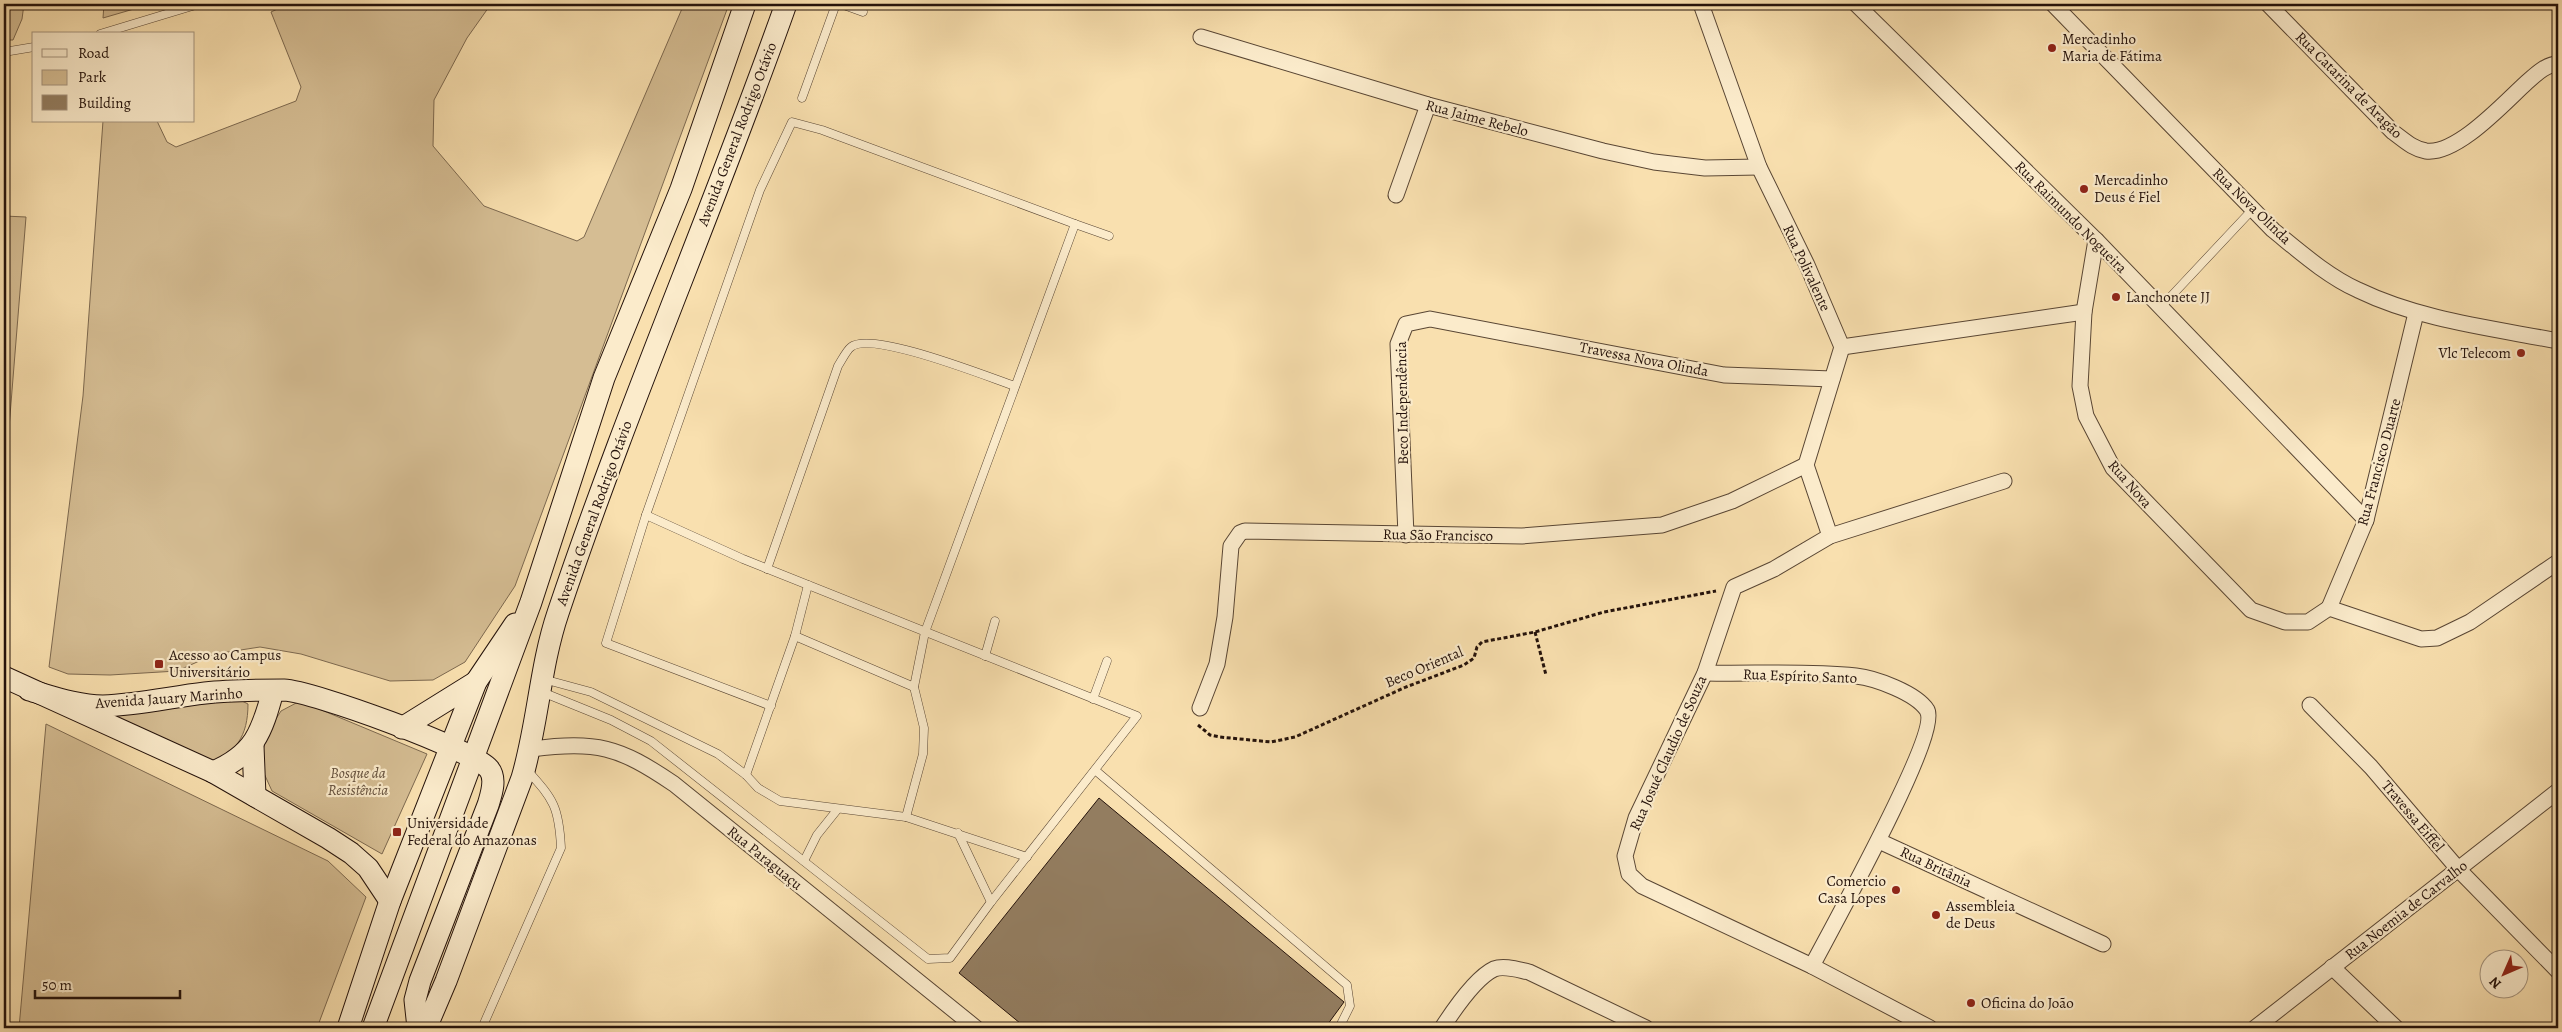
<svg xmlns="http://www.w3.org/2000/svg" width="2562" height="1032" font-family="Alegreya,serif">
<rect width="100%" height="100%" fill="#f9e0af"/>
<filter id="stains"><feTurbulence type="fractalNoise" baseFrequency=".004" numOctaves="4"/><feColorMatrix values="0 0 0 0 .2 0 0 0 0 .09 0 0 0 0 .02 0 0 0 .5 -.17"/></filter>
<radialGradient id="worn" r=".72"><stop offset=".6" stop-color="#630" stop-opacity="0"/><stop offset="1" stop-color="#630" stop-opacity=".3"/></radialGradient>
<g fill="#d5bd93" stroke="#7c684f">
<path d="M4 4H24L22 19 13 40H4Z"/>
<path d="M104 4H151L103 18Z"/>
<path d="M288 4H491L467 38 434 100 433 146 484 206 577 241 584 237 684 4H729L515 586 465 662 433 680 390 681 301 654 260 647 215 654 177 671 110 675 68 674 49 667 83 396 103 121H157L167 142 176 147 296 101 301 87 271 12Z"/>
<path d="M4 216 26 217 4 490Z"/>
<path d="M236 698 248 704C248 736 236 755 204 765L111 717Z"/>
<path d="M300 701 427 754 382 854 272 791 262 769V755L267 733 281 711Z"/>
<path d="M46 724 328 861 366 897 317 1028H19Z"/>
</g>
<path fill="#937d60" stroke="#24120b" d="M1099 798 1344 1002 1325 1028H1026L959 973Z"/>
<g fill="none" stroke-linecap="round" stroke-linejoin="round">
<g stroke="#594634" stroke-width="9">
<g id="lane">
<path d="M841 4 863 12"/>
<path d="M100 34 199 4"/>
<path d="M4 52 34 47"/>
<path d="M802 98 836 4"/>
<path d="M1075 224 1109 236"/>
<path d="M2161 307 2252 210"/>
<path d="M646 515 760 190 792 122 822 130 1075 224 925 632 914 687 795 636 746 775"/>
<path d="M767 569 838 366C842 360 846 351 851 347 871 330 988 377 1015 386"/>
<path d="M795 636 808 585"/>
<path d="M985 656 995 621"/>
<path d="M543 679 591 692 718 754 746 775 758 788 780 801 906 817 923 754 924 728 914 687"/>
<path d="M542 692 611 720 651 741 928 959 950 958 991 902 1137 716 743 559 646 515 606 643 771 706"/>
<path d="M1093 699 1107 661"/>
<path d="M1095 770 1347 985 1350 1006 1339 1028"/>
<path d="M906 817 1027 857"/>
<path d="M958 833 991 902"/>
<path d="M804 861 817 835 837 810"/>
<path d="M482 1028 561 848C559 807 554 800 527 770"/>
</g>
</g>
<g stroke="#594634" stroke-width="17">
<g id="street">
<path d="M1701 4 1759 167 1807 265 1842 347 1806 465 1830 536"/>
<path d="M1856 4 2096 240 2366 520"/>
<path d="M2053 4 2273 230C2299 251 2327 276 2358 290 2420 320 2491 328 2558 341"/>
<path d="M2268 4 2393 132C2404 140 2413 149 2426 151 2457 155 2504 103 2526 83 2535 75 2546 64 2558 64"/>
<path d="M1201 37 1428 105 1603 151 1654 162 1705 168 1759 167"/>
<path d="M1396 195 1428 105"/>
<path d="M2096 240 2084 312 2080 386 2086 416 2113 468 2251 610 2285 622H2308L2329 608"/>
<path d="M1842 347 2084 312"/>
<path d="M1406 535 1398 344 1406 324 1430 319 1724 375 1832 379"/>
<path d="M2329 608 2366 520 2416 313"/>
<path d="M2329 608 2421 639 2437 638 2470 622 2558 562"/>
<path d="M1705 673C1755 674 1806 671 1856 676 1875 678 1916 693 1927 710 1941 733 1829 933 1812 966"/>
<path d="M2310 705 2371 767 2459 870 2558 971"/>
<path d="M1200 708 1217 664 1225 617 1231 546 1240 533 1245 531 1522 536 1662 525 1732 501 1806 465"/>
<path d="M531 749C597 741 618 746 674 784L976 1028"/>
<path d="M1879 841 2103 944"/>
<path d="M2332 967 2396 1028"/>
<path d="M1442 1028C1453 1011 1475 978 1494 969 1504 965 1519 970 1529 972L1646 1028"/>
<path d="M1930 1028 1812 966 1642 886 1629 874 1625 856 1636 818 1705 673 1734 587 1774 569 1830 536 2004 481"/>
<path d="M2255 1028 2558 791"/>
</g>
</g>
<g stroke="#24120b" stroke-width="23">
<g id="secondary">
<path d="M4 677 213 772 328 838 351 853 368 868 390 901"/>
<path d="M29 690C53 697 78 706 103 706 137 705 171 697 205 693 230 690 258 690 284 690 312 691 472 749 489 769 497 779 491 795 488 805L420 981 415 1000 418 1028"/>
<path d="M402 728 476 682"/>
<path d="M253 746 255 796"/>
<path d="M213 772C254 755 262 732 273 691"/>
<path d="M348 1028 390 901 476 682 515 624"/>
<path d="M373 1028 531 602 604 378 681 189 745 4"/>
<path d="M426 1028 446 981 522 778C538 724 540 666 558 613 627 407 714 208 786 4"/>
</g>
</g>
<g stroke="#24120b" stroke-width="3" stroke-dasharray="4 2.5" stroke-linecap="butt">
<path d="M1535 632 1546 675"/>
<path d="M1198 725 1210 735 1220 737 1271 742 1295 737 1406 687 1464 665 1474 658 1477 647 1482 642 1535 632 1604 612 1716 591"/>
</g>
<use href="#lane" stroke="#fbebcb" stroke-width="8"/>
<use href="#street" stroke="#fbebcb" stroke-width="15"/>
<use href="#secondary" stroke="#fbebcb" stroke-width="21"/>
</g>
<g fill="#8f2418" stroke="#fbebcb" stroke-width="2">
<circle cx="2052" cy="48" r="5"/>
<circle cx="2084" cy="189" r="5"/>
<circle cx="2116" cy="297" r="5"/>
<circle cx="2521" cy="353" r="5"/>
<rect x="154" y="659" width="10" height="10" rx="2.5"/>
<rect x="392" y="827" width="10" height="10" rx="2.5"/>
<circle cx="1896" cy="890" r="5"/>
<circle cx="1936" cy="915" r="5"/>
<circle cx="1971" cy="1003" r="5"/>
</g>
<g text-anchor="middle" dominant-baseline="central" stroke-width="4.5" stroke-linejoin="round" paint-order="stroke">
<g font-size="15" fill="#24120b" stroke="#fbebcb" text-anchor="start">
<text x="2062" y="39">Mercadinho<tspan x="2062" dy="17">Maria de Fátima</tspan></text>
<text x="2094" y="180">Mercadinho<tspan x="2094" dy="17">Deus é Fiel</tspan></text>
<text x="2126" y="297">Lanchonete JJ</text>
<text x="2511" y="353" text-anchor="end">Vlc Telecom</text>
<text x="169" y="655">Acesso ao Campus<tspan x="169" dy="17">Universitário</tspan></text>
<text x="407" y="823">Universidade<tspan x="407" dy="17">Federal do Amazonas</tspan></text>
<text x="1886" y="881" text-anchor="end">Comercio<tspan x="1886" dy="17">Casa Lopes</tspan></text>
<text x="1946" y="906">Assembleia<tspan x="1946" dy="17">de Deus</tspan></text>
<text x="1981" y="1003">Oficina do João</text>
</g>
<g font-size="15" fill="#24120b" stroke="#fbebcb">
<text transform="translate(2349 85) rotate(45)">Rua Catarina de Aragão</text>
<text transform="translate(1477 118) rotate(15)">Rua Jaime Rebelo</text>
<text transform="translate(737 134) rotate(-69)">Avenida General Rodrigo Otávio</text>
<text transform="translate(2252 206) rotate(44)">Rua Nova Olinda</text>
<text transform="translate(2071 217) rotate(45)">Rua Raimundo Nogueira</text>
<text transform="translate(1807 268) rotate(65)">Rua Polivalente</text>
<text transform="translate(1644 359) rotate(11)">Travessa Nova Olinda</text>
<text transform="translate(1402 403) rotate(-91)">Beco Independência</text>
<text transform="translate(2379 462) rotate(-75)">Rua Francisco Duarte</text>
<text transform="translate(2130 484) rotate(49)">Rua Nova</text>
<text transform="translate(594 513) rotate(-70)">Avenida General Rodrigo Otávio</text>
<text transform="translate(1438 535) rotate(1)">Rua São Francisco</text>
<text transform="translate(1424 667) rotate(-23)">Beco Oriental</text>
<text transform="translate(1800 676) rotate(2)">Rua Espírito Santo</text>
<text transform="translate(169 698) rotate(-4)">Avenida Jauary Marinho</text>
<text transform="translate(1668 753) rotate(-66)">Rua Josué Claudio de Souza</text>
<text transform="translate(2413 816) rotate(50)">Travessa Eiffel</text>
<text transform="translate(765 858) rotate(39)">Rua Paraguaçu</text>
<text transform="translate(1936 867) rotate(25)">Rua Britânia</text>
<text transform="translate(2406 910) rotate(-38)">Rua Noemia de Carvalho</text>
</g>
<g font-size="15" font-style="italic" fill="#624e3b" stroke="#fbebcb">
<text x="358" y="773">Bosque da<tspan x="358" dy="17">Resistência</tspan></text>
</g>
</g>
<rect width="2562" height="1032" fill="none" stroke="#f9e0af" stroke-width="20"/>
<rect x="5" y="5" width="2552" height="1022" fill="none" stroke="#24120b" stroke-width="2.5"/>
<rect x="10" y="10" width="2542" height="1012" fill="none" stroke="#24120b"/>
<rect x="32" y="32" width="162" height="90" fill="#fbebcb" stroke="#a5947e"/>
<rect x="42" y="49" width="25" height="8" fill="#fbebcb" stroke="#a5947e"/>
<text x="78" y="58" font-size="15" fill="#24120b">Road</text>
<rect x="42" y="70" width="25" height="15" fill="#d5bd93" stroke="#a5947e"/>
<text x="78" y="82" font-size="15" fill="#24120b">Park</text>
<rect x="42" y="95" width="25" height="15" fill="#937d60" stroke="#a5947e"/>
<text x="78" y="108" font-size="15" fill="#24120b">Building</text>
<g transform="translate(2504 974) rotate(225)"><circle r="24" fill="#fbebcb" stroke="#a5947e"/>
<path d="M0-4L9 19L0 12L-9 19Z" fill="#8f2418"/>
<text y="-8" font-size="14" font-weight="bold" text-anchor="middle" fill="#24120b">N</text>
</g>
<path d="M35 990v8h145v-8" fill="none" stroke="#24120b" stroke-width="2.5"/>
<text x="42" y="990" font-size="15" fill="#24120b" stroke="#fbebcb" stroke-width="4" paint-order="stroke">50 m</text>
<rect width="100%" height="100%" filter="url(#stains)"/>
<rect width="100%" height="100%" fill="url(#worn)"/>
</svg>
